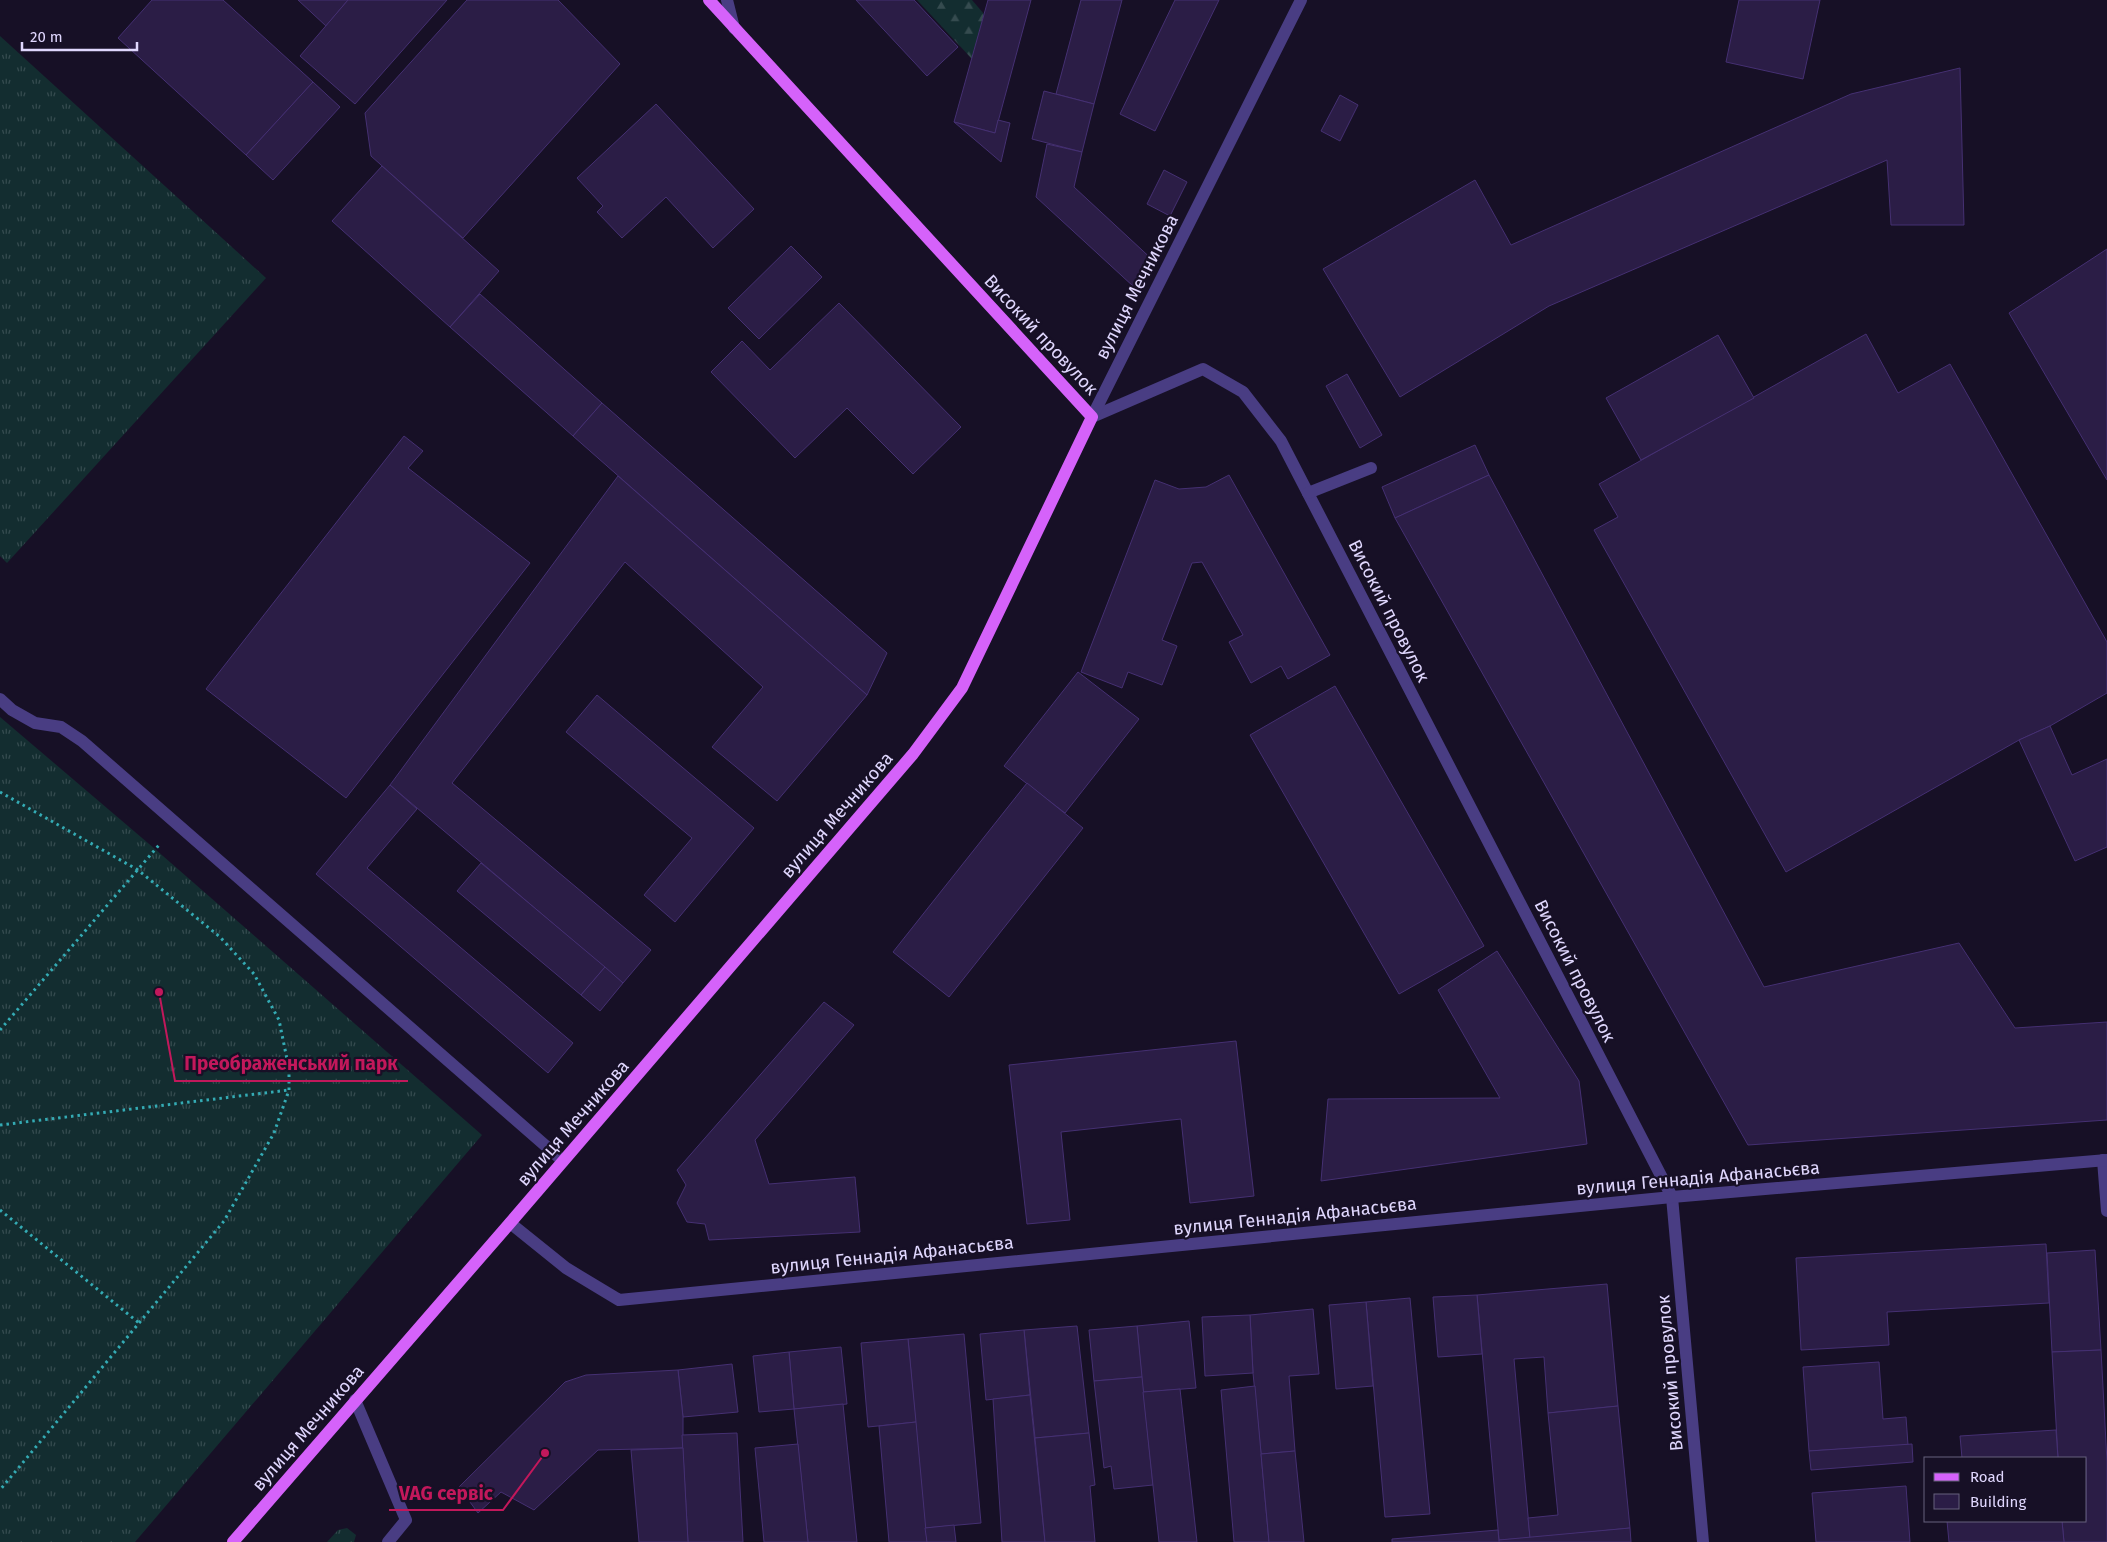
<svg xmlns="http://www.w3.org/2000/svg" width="2107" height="1542" font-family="'Fira Sans',sans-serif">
<defs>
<pattern id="grass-tufts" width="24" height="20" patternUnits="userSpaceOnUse" patternTransform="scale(1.25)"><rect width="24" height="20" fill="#132d30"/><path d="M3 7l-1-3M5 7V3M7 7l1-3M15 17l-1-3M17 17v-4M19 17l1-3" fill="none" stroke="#354b4f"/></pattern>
<pattern id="forest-firs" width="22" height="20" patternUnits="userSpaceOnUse" patternTransform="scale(1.25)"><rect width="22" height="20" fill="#132d30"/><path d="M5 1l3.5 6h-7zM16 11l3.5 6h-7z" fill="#354b4f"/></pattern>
</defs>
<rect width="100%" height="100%" fill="#171026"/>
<g fill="url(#grass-tufts)">
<path d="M0 36 266 278 7 563 0 556Z"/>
<path d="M0 717 155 849 482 1135 135 1542H0Z"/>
<path d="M347 1528 356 1535 354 1542H327L338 1530Z"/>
</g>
<path fill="url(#forest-firs)" d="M917 0H972L984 14 972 59Z"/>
<g fill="#2b1d46" stroke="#453072">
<path d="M152 0H223L313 82 246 155 118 38Z"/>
<path d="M298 0H348L326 26Z"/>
<path d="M348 0H447L355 104 300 56Z"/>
<path d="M467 0H558L620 64 463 238 371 156 365 113Z"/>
<path d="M856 0H914L958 47 927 76Z"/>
<path d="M988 0H1031L995 133 954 122Z"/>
<path d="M1081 0H1122L1094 104 1056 94Z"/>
<path d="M1175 0H1219L1155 131 1120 114Z"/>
<path d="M1739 0H1820L1803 79 1726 62Z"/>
<path d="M1960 68 1964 225H1891L1887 160 1549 306 1400 397 1323 269 1475 180 1511 245 1851 94Z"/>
<path d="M313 82 340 107 273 180 246 155Z"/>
<path d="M1044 91 1094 104 1082 152 1032 139Z"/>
<path d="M1340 95 1358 105 1340 141 1321 131Z"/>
<path d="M656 104 754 209 713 248 666 197 622 238 597 212 603 206 577 178Z"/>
<path d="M998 120 1010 123 1001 162 954 122 995 133Z"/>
<path d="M1047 144 1082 152 1074 187 1156 263 1134 287 1036 197Z"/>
<path d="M382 166 499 271 450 327 332 221Z"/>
<path d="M1164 170 1187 182 1170 216 1147 204Z"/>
<path d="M791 246 822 277 759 339 728 308Z"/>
<path d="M2107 249V480L2009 313Z"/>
<path d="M480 294 602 403 573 436 450 327Z"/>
<path d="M839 303 961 427 913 474 847 408 795 458 711 372 742 341 770 370Z"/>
<path d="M1866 334 1898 393 1950 364 2107 642V693L2050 726 2019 740 1786 872 1594 530 1618 517 1599 484Z"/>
<path d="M1718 335 1754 398 1641 460 1606 398Z"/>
<path d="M1347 374 1382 435 1360 448 1326 386Z"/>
<path d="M602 403 887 653 867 695 573 436Z"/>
<path d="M404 436 423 451 408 468 530 563 346 798 206 689Z"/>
<path d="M1475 445 1489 475 1395 518 1382 487Z"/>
<path d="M1229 475 1330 655 1288 679 1281 666 1251 683 1229 642 1243 635 1202 562 1192 563 1162 640 1177 646 1162 685 1128 672 1122 688 1081 672 1155 480 1179 489 1206 487Z"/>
<path d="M1489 475 1764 987 1959 943 2015 1028 2107 1022V1120L1748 1145 1395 518Z"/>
<path d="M618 476 867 695 777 801 712 747 763 687 625 562 452 783 651 950 623 983 390 785Z"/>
<path d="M1078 672 1139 719 1065 813 1004 766Z"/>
<path d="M1335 686 1484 946 1399 994 1250 735Z"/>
<path d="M597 695 754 828 675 922 644 895 692 838 566 732Z"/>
<path d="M2050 726 2072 775 2107 759V847L2075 861 2019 740Z"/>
<path d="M1027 783 1083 828 949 997 893 952Z"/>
<path d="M390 785 417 809 367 868 573 1043 548 1073 316 874Z"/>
<path d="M481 863 605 967 581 995 457 891Z"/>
<path d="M1497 951 1579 1081 1587 1144 1321 1181 1328 1099 1500 1098 1438 990Z"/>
<path d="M605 967 623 983 600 1011 581 995Z"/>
<path d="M824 1002 854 1025 755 1140 769 1184 855 1177 860 1232 709 1240 705 1224 687 1222 677 1203 686 1185 677 1170Z"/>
<path d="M1236 1041 1254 1196 1190 1203 1181 1119 1061 1132 1070 1220 1027 1224 1009 1065Z"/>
<path d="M2046 1244 2049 1303 1887 1312 1889 1345 1801 1350 1796 1258Z"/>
<path d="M2095 1250 2101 1350 2052 1352 2047 1253Z"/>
<path d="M1607 1284 1618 1406 1548 1413 1544 1357 1514 1359 1530 1538 1499 1540 1477 1295Z"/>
<path d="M1477 1295 1482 1354 1438 1357 1433 1297Z"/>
<path d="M1410 1298 1430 1514 1385 1517 1366 1302Z"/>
<path d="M1366 1302 1373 1386 1336 1389 1329 1305Z"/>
<path d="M1313 1309 1319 1374 1289 1376 1295 1451 1261 1454 1253 1373 1250 1315Z"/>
<path d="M1250 1315 1253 1373 1205 1376 1202 1317Z"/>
<path d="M1189 1321 1196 1388 1143 1392 1137 1326Z"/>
<path d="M1077 1326 1089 1433 1035 1438 1024 1330Z"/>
<path d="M1137 1326 1142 1377 1094 1381 1089 1330Z"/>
<path d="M1024 1330 1030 1395 986 1400 980 1334Z"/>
<path d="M964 1334 981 1523 925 1528 908 1339Z"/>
<path d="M908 1339 916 1422 868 1427 861 1343Z"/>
<path d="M841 1347 847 1404 794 1409 789 1352Z"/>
<path d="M2101 1350 2107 1462V1542H2064L2062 1521H2086V1458H2058L2052 1352Z"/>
<path d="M789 1352 794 1409 759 1412 753 1356Z"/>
<path d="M1879 1362 1883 1419 1906 1417 1908 1445 1809 1451 1803 1367Z"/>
<path d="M732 1364 738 1412 683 1417 678 1370Z"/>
<path d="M678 1370 683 1417V1448L598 1450 534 1510 501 1492 478 1513 459 1487 565 1382 586 1375Z"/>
<path d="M1142 1377 1153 1485 1114 1489 1111 1466 1104 1468 1094 1381Z"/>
<path d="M1255 1386 1269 1542H1234L1221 1390Z"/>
<path d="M1180 1389 1197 1542H1159L1143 1392Z"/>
<path d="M1030 1395 1045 1542H1002L993 1399Z"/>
<path d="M843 1404 857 1542H808L794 1409Z"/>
<path d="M1618 1406 1630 1528 1530 1538 1528 1518 1558 1515 1548 1413Z"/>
<path d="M916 1422 927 1542H889L879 1426Z"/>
<path d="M2056 1430 2058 1458H1962L1960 1436Z"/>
<path d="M737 1433 743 1542H688L682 1435Z"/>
<path d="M1089 1433 1095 1485 1090 1486 1095 1542H1045L1035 1438Z"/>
<path d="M798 1444 808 1542H764L755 1448Z"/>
<path d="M1912 1444 1913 1462 1811 1470 1809 1451Z"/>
<path d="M683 1448 688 1542H639L631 1450Z"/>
<path d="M1295 1451 1304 1542H1269L1261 1454Z"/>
<path d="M1906 1486 1910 1542H1816L1812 1493Z"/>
<path d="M1947 1521H2062L2064 1542H1949Z"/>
<path d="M954 1525 956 1542H927L925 1528Z"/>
<path d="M1630 1528 1631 1542H1499V1540Z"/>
<path d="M1498 1530 1499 1542H1392V1539Z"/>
</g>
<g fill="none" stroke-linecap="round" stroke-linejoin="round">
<g stroke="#34abb4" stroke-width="3" stroke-dasharray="2.5 4" stroke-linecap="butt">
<path d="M0 792 138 870 220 937 254 974 279 1020 289 1069V1090L274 1133 224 1221 0 1490"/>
<path d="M0 1030 159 845"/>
<path d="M0 1125 289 1090"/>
<path d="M0 1210 139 1323"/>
</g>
<g stroke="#493d83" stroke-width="12">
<path d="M727 0 734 28"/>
<path d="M1092 417 1203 369 1243 392 1281 441 1672 1197 1703 1542"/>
<path d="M1092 417 1301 0"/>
<path d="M1308 493 1371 468"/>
<path d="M0 699 12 710 35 723 61 727 82 741 563 1161"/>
<path d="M2103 1160 2107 1211"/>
<path d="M510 1223 566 1268 619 1300 1672 1197 2107 1160"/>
<path d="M355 1400 406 1520 388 1542"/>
</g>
<path stroke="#d562fa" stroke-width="12" d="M233 1542 510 1223 913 754 962 688 1092 417 709 0"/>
</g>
<g text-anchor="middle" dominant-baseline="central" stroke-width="4.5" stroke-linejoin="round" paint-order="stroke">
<g font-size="18" fill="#e0d7fe" stroke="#171026">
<text transform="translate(1137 287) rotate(-63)">вулиця Мечникова</text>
<text transform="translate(1041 335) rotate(47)">Високий провулок</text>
<text transform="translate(1389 611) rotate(63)">Високий провулок</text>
<text transform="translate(837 815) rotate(-49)">вулиця Мечникова</text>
<text transform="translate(1575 971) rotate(63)">Високий провулок</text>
<text transform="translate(573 1123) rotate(-49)">вулиця Мечникова</text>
<text transform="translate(1698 1178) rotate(-5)">вулиця Геннадія Афанасьєва</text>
<text transform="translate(1295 1216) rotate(-6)">вулиця Геннадія Афанасьєва</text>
<text transform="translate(892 1255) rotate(-6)">вулиця Геннадія Афанасьєва</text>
<text transform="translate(1670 1373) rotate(-95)">Високий провулок</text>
<text transform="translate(308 1428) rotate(-49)">вулиця Мечникова</text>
</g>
</g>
<path fill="none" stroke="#c2185b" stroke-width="2" d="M159 992L175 1081H408M545 1453L503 1510H389"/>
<g fill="#c2185b" stroke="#171026" stroke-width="2">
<circle cx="159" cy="992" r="5"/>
<circle cx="545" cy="1453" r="5"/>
</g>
<g font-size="19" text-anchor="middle" font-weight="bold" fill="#c2185b" stroke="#171026" stroke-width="4.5" stroke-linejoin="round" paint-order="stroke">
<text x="291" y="1070">Преображенський парк</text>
<text x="446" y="1500">VAG сервіс</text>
</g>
<rect x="1924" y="1457" width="162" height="65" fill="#171026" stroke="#67607c"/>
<rect x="1934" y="1473" width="25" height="8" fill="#d562fa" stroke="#67607c"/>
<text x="1970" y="1482" font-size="15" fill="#e0d7fe">Road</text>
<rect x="1934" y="1494" width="25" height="15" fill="#2b1d46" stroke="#67607c"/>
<text x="1970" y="1507" font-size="15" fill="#e0d7fe">Building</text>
<path d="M22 42v8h115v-8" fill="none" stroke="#e0d7fe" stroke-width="2.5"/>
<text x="30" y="42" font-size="15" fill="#e0d7fe" stroke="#171026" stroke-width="4" paint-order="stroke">20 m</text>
</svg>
